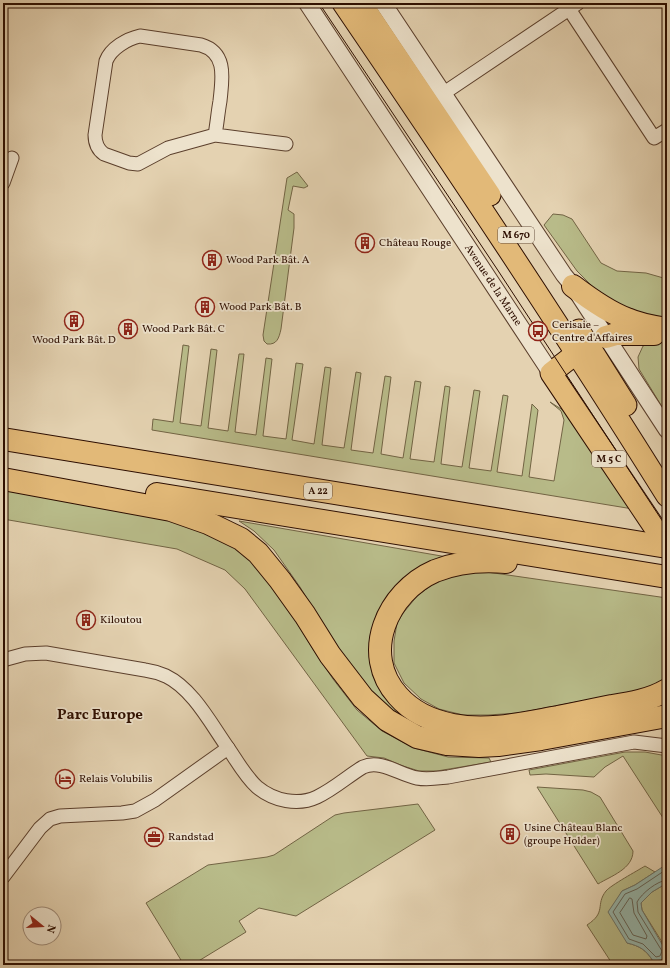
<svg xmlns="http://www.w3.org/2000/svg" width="670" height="968" font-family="Vollkorn,serif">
<rect width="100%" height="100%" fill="#e4d2b1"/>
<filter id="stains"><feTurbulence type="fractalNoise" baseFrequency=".005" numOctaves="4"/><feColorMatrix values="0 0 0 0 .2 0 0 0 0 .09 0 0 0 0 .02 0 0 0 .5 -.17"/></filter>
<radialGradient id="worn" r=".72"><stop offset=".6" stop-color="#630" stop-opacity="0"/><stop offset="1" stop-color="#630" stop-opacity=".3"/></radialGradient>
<g fill="#b8bb89" stroke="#726444">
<path d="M297 172 308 186 304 188 293 186 288 210 294 214V228L281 329C279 338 277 345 267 344L264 341 263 335 287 178Z"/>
<path d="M553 214 563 215 572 219 601 263 617 271 646 273 667 279V322L624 312 596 290 577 271 544 225Z"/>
<path d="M655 342 667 343V415L639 369 638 357 643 346Z"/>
<path d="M183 345 189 346 180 423 201 426 211 349 217 350 208 428 228 431 239 354H244L235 432 256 435 266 358 272 359 263 436 286 439 296 363 303 364 292 440 314 444 325 367 331 368 322 445 344 448 356 372 361 373 351 450 373 453 385 376 391 377 381 454 403 458 415 381 421 382 410 459 434 462 445 386 450 387 441 464 462 467 474 390 480 391 469 468 491 471 503 395 508 396 497 472 522 476 532 404 538 410 529 477 554 481 564 420 561 411 550 402 566 412 633 509 152 430 153 419 173 422Z"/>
<path d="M3 489 184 523 244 551 284 602 313 649 333 679 357 710 382 731 414 748 448 757 489 758 491 762 437 771H419L403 766 384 758 367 756 245 589 225 570 177 549 3 519Z"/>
<path d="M239 521 453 558 370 642 426 725 667 699V709L476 740 410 724 374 696 347 664 300 587 274 550 254 531Z"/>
<path d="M480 571 667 598V678L645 689 518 713 488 715H463L439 709 421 699 404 683 394 663V641L397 623 404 612 418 595 433 584 455 574Z"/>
<path d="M625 752H645L667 756C667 768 661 777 667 788V824L623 756 605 767 594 777 546 774 530 775 529 770Z"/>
<path d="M537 787 583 790 591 792 600 797 633 851C633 869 611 876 598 884Z"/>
<path d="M418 804 435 830 296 916 259 908 239 921 246 932 192 965H184L146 903 208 865 267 857 274 855 335 815 344 813Z"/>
<path d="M645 866 655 872 635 885 622 891 614 905 627 943C640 946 646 950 653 961L662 942 642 910 641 903 652 892 667 883V965H613L587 925C607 912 595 905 606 891 611 885 637 871 645 866Z"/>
</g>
<path fill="#95b7ae" stroke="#6b7368" d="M667 864V883L652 892 641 903 642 910 666 951 665 956 661 960 653 961C646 950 640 946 627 943L608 912 622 891 635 885Z"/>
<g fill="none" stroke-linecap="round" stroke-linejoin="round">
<g stroke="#616257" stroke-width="1">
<path d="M667 869 637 889 625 894 613 912 629 939 643 944 656 957 660 956 662 951 638 912 637 902C642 893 657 881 667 880"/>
<path d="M630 898 632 899 634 913 647 936 646 939 633 935 620 913Z"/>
</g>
<g stroke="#5b3f2c" stroke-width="15">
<g id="minor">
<path d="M569 9 654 138 667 130"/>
<path d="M444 93 578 3"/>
<path d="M215 135C217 124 218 112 220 101 222 80 228 53 201 45L140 36C127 39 111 48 106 61L95 135C95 143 97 149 104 154L129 163 138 164 168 148 215 135 286 144"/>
<path d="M3 183 12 158"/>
<path d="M3 660 25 654 46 653 145 670C152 671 159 673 166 676 193 689 211 724 228 748L155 800 135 811 122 813 60 816 50 819 40 828 3 877"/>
<path d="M228 748C237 761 245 776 257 787 274 801 298 806 317 797 334 789 348 776 363 767 381 759 400 775 417 778 428 780 438 778 448 777L634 742 667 746"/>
</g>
</g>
<g stroke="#5b3f2c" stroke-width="18">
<g id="tertiary">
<path id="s1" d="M307 3 551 373"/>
<path d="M383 3 564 275 573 286 667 430"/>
</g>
</g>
<g stroke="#2d0e00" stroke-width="23">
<g id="primary">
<path d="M343 3C454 166 563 329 667 496"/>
<path d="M361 3 490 195"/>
<path d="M579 330 626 405"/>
<path d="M587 345 551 373 667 546"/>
</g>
</g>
<g stroke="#2d0e00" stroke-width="24">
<g id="motorway">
<path d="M573 286C590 299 608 312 627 319 640 325 654 327 667 329"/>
<path d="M606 337 616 334H654"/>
<path d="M3 439 667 547"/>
<path d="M3 479 171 510 208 523 241 539 258 553 280 580 305 615 330 655 363 698 387 720 417 737 447 744 479 746 498 745 541 739 667 716"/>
<path d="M157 494 667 577"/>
<path d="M506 562C483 560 457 562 435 571 387 592 360 654 398 696 412 712 432 721 453 725 488 732 524 723 558 717 576 713 594 710 612 706 631 703 650 700 667 690"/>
</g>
</g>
<use href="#minor" stroke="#ede2cc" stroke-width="13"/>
<use href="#tertiary" stroke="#ede2cc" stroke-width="16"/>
<use href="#primary" stroke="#e2b978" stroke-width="21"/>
<use href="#motorway" stroke="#e2b978" stroke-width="22"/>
<path stroke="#2d0e00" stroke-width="1" d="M319 3 497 269 667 528"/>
</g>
<defs>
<g id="building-ring" transform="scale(1)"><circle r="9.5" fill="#ede2cc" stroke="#8f2418" stroke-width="1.5"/><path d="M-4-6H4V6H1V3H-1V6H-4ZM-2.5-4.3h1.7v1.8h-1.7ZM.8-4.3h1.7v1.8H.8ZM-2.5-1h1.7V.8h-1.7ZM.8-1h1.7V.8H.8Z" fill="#8f2418"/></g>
<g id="bus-ring" transform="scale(1)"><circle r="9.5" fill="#ede2cc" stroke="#8f2418" stroke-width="1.5"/><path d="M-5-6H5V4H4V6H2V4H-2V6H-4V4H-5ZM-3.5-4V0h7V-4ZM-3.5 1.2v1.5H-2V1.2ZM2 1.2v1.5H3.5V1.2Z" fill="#8f2418"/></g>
<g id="hotel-ring" transform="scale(1)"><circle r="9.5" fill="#ede2cc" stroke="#8f2418" stroke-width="1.5"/><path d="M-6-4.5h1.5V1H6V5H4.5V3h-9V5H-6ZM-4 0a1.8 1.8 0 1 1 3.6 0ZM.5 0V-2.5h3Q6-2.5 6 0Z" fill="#8f2418"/></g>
<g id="office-ring" transform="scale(1)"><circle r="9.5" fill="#ede2cc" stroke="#8f2418" stroke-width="1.5"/><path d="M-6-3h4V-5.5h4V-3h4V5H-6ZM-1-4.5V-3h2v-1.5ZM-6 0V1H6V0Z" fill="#8f2418"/></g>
</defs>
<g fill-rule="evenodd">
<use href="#building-ring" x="365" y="243"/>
<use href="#building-ring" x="212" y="260"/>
<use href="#building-ring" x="205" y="307"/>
<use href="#building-ring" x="74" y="321"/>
<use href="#building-ring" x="128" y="329"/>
<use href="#bus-ring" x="538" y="331"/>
<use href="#building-ring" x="86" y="620"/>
<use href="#hotel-ring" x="65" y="779"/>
<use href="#building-ring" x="510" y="834"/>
<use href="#office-ring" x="154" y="837"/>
</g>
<g text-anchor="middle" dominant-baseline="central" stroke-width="3.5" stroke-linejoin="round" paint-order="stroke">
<g fill="#ede2cc" stroke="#674e3d" stroke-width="1">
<rect x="498" y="227" width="36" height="16" rx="3"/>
<rect x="592" y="451" width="34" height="16" rx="3"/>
<rect x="304" y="483" width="28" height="16" rx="3"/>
</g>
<g font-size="10" font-weight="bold" fill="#2d0e00">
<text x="516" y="235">M 670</text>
<text x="609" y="459">M 5 C</text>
<text x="318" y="491">A 22</text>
</g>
<g font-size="11" fill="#2d0e00" stroke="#ede2cc" text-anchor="start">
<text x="379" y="243">Château Rouge</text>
<text x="226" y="260">Wood Park Bât. A</text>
<text x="219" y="307">Wood Park Bât. B</text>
<text x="552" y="325">Cerisaie –<tspan x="552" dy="13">Centre d'Affaires</tspan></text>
<text x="142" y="329">Wood Park Bât. C</text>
<text x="74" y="340" text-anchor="middle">Wood Park Bât. D</text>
<text x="100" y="620">Kiloutou</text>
<text x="79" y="779">Relais Volubilis</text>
<text x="524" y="828">Usine Château Blanc<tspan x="524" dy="13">(groupe Holder)</tspan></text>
<text x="168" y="837">Randstad</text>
</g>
<g font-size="11" fill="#2d0e00" stroke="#ede2cc">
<text stroke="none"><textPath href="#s1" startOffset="338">Avenue de la Marne</textPath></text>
</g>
<g font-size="15" font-weight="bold" fill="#2d0e00" stroke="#ede2cc">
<text x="100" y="715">Parc Europe</text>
</g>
</g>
<rect width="670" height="968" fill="none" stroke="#e4d2b1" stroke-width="16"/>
<rect x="4" y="4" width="662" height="960" fill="none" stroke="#2d0e00" stroke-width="2"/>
<rect x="8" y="8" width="654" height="952" fill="none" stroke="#2d0e00"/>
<g transform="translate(42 926) rotate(108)"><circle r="19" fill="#ede2cc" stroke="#a08d7a"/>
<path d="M0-3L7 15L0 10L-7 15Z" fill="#8f2418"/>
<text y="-6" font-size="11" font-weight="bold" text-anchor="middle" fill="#2d0e00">N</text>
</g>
<rect width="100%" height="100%" filter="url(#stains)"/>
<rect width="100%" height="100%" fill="url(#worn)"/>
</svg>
